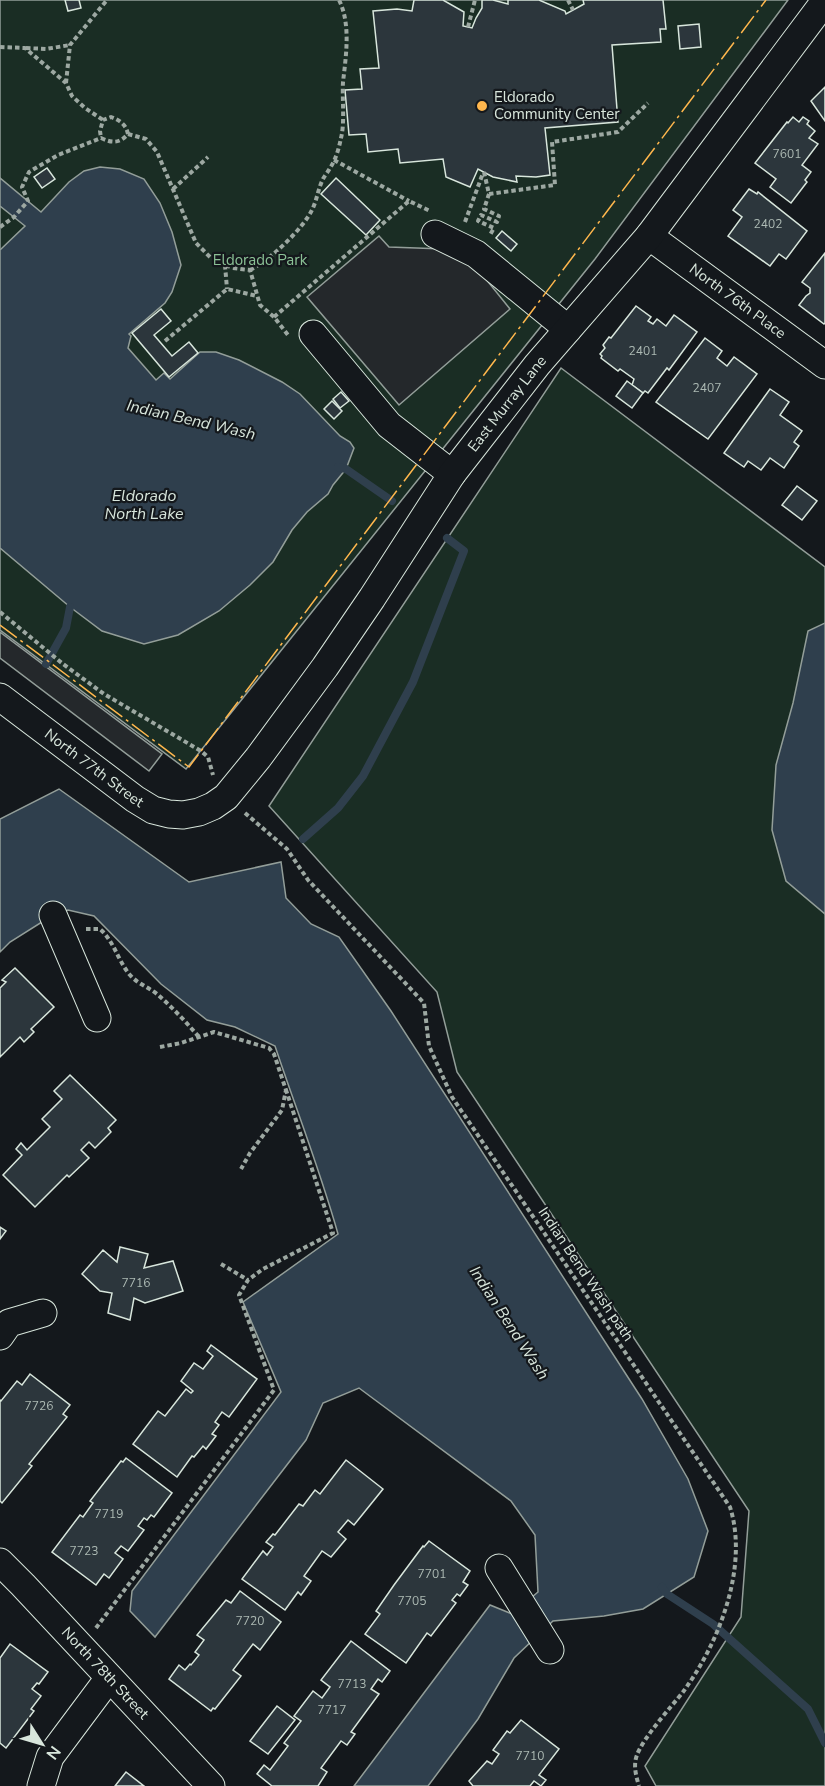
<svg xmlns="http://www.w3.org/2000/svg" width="825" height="1786" font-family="'Nunito Sans',sans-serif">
<rect width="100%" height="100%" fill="#14181c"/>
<g fill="#1a2d24" stroke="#939e99" stroke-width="1.5">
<path d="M0 0H788L595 259 186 769 0 630Z"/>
<path d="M561 368 825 567V1786H656L645 1766 741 1617 749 1511 457 1072 437 992 269 806Z"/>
</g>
<g fill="#24282b" stroke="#939e99" stroke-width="1.5">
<path d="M379 236 389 247 444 249 477 268 510 309 399 405 307 297Z"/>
<path d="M0 632 162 754 149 771 0 658Z"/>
</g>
<g fill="#2f3f4d" stroke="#939e99" stroke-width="1.5">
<path d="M100 167 120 169 144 179 160 203 172 232 181 265 172 292 165 303 129 334 131 336 128 348 156 380 164 373 170 379 200 352H216L239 360 282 382 300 394 340 436 350 442 354 448 346 469 333 485 328 494 307 512 292 530 273 562 250 585 219 611 178 635 144 644 102 631 70 607 0 548V250L25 226 0 206V178L41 212 69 182 84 171Z"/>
<path d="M825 623V914L786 881 772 830 776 765 793 703 808 631Z"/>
<path d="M59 789 189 882 281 862 286 898 311 924 339 937 391 1011 642 1399 688 1479 708 1531 694 1577 643 1609 604 1616 553 1621 514 1658 478 1719 428 1786H354L490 1605 512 1614 538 1592 535 1535 511 1501 359 1388 323 1403 306 1440 155 1637 130 1611 132 1591 281 1392 243 1302 338 1234C320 1170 296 1109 275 1046L235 1027 207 1020 161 984 94 916 68 910 53 915 10 942 0 952V819Z"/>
</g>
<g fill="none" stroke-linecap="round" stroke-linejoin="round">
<g stroke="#2f3f4d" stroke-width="8">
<path d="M338 467 346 469 392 501"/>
<path d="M46 664 66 628 70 607"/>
<path d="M303 839 338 808 363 776 413 682 464 551 447 538"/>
<path d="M662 1587 667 1594 713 1624 808 1709 825 1743"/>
</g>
</g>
<g fill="#2c363c" stroke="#d8e6dc" stroke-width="1.5">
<path d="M65 0H79L81 8 68 11Z"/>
<path d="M414 0H443L464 12 463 26 472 28 476 18 482 8V0H493L508 4V0H539L565 11 566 14 584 4 583 0H663L666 29H660L661 42 612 45 618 122 545 128 550 175 536 177 516 176 517 182 493 177 478 169 470 187 446 177 443 159 400 163 398 149 368 152 366 134 349 135 345 90 362 89 360 69 379 68 373 11 397 9 412 11Z"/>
<path d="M699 24 701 47 680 49 678 26Z"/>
<path d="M825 87V121L811 101Z"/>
<path d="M793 117 799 122 803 117 809 121 807 124 815 131 809 138 818 144 802 165 811 172 805 180 807 182 791 203 770 187 776 179 755 163 787 122 788 123Z"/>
<path d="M47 168 55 179 42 188 34 177Z"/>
<path d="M336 178 380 220 366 235 321 194Z"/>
<path d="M749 189 757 194 758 192 807 231 786 259 779 254 770 266 728 236 742 217 733 210Z"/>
<path d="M502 231 517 244 511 251 496 238Z"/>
<path d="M825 253V323L824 324 799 305 806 296 810 293V288L802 282Z"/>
<path d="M636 306 651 317 648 321 653 324 657 319 666 326 674 315 697 332 669 370 667 368 648 393 645 391 643 393 632 385 634 379 620 369 618 371 601 358 602 356 600 354 605 348 603 345 609 337 611 338Z"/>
<path d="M161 309 171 321 154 335 172 356 189 342 198 353 169 377 132 333Z"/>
<path d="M705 338 722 351 717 358 727 366 734 357 757 374 708 439 656 402Z"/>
<path d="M627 381 643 393 632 408 616 396Z"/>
<path d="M770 389 789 402 780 415 802 431 794 442 799 446 784 468 770 458 761 470 748 461 744 467 724 453Z"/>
<path d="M341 392 349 401 340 408 333 399Z"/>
<path d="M332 401 342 411 334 419 324 409Z"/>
<path d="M797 486 817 501 802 520 782 505Z"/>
<path d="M15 968 54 1007 31 1029 34 1032 24 1042 20 1037 0 1057V988L6 982 2 980Z"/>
<path d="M70 1075 116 1120 108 1128 111 1132 95 1148 89 1142 81 1150 89 1158 69 1177 67 1175 35 1207 3 1175 22 1155 16 1149 21 1143 27 1150 50 1127 42 1119 62 1099 54 1091Z"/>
<path d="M0 1227 6 1231 0 1239Z"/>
<path d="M120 1247 148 1254 144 1268 173 1261 183 1291 145 1303 134 1298 130 1320 108 1313 112 1293 100 1291 82 1274 103 1250 117 1262Z"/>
<path d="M211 1345 257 1379 229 1417 222 1412 215 1422 219 1425 212 1434 216 1436 206 1449 203 1446 194 1457 192 1456 177 1477 133 1444 158 1411 165 1416 186 1389 191 1393 193 1391 181 1381 194 1363 203 1369 213 1356 207 1351Z"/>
<path d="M30 1374 70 1405 63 1414 67 1417 29 1464 32 1466 2 1503 0 1501V1400L1 1401 17 1381 22 1385Z"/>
<path d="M126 1458 172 1493 154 1517 151 1515 147 1520 144 1518 138 1526 144 1530 128 1551 121 1546 115 1553 123 1559 109 1578 104 1574 96 1585 52 1552 80 1515 83 1517 93 1503 90 1501 121 1461 123 1462Z"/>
<path d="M346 1460 383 1489 354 1525 348 1520 338 1532 346 1539 331 1557 322 1551 304 1576 311 1581 301 1595 298 1592 285 1610 242 1579 263 1551 267 1555 273 1547 266 1542 273 1534 275 1535 299 1504 303 1506 315 1490 320 1494Z"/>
<path d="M429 1541 470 1571 463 1582 468 1585 460 1596 457 1594 452 1600 456 1603 431 1636 427 1633 406 1663 365 1634 380 1614 376 1611 394 1585 423 1546 424 1547Z"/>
<path d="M240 1591 281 1622 260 1650 253 1644 233 1670 241 1676 215 1709 213 1708 211 1711 169 1679 179 1665 185 1670 190 1664 191 1665 199 1655 195 1652 204 1640 197 1635 226 1600 231 1603Z"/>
<path d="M351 1641 390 1671 382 1682 378 1679 371 1689 379 1694 351 1732 355 1734 347 1745 341 1741 321 1768 327 1772 318 1786H272L257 1774 264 1765 270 1770 288 1746 284 1743 301 1721 294 1716 313 1691 322 1698 330 1687 321 1680Z"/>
<path d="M10 1644 48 1672 39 1684 37 1683 32 1689 41 1696 31 1709 34 1711 6 1748 0 1743V1658Z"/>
<path d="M277 1706 295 1720 268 1754 250 1741Z"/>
<path d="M521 1720 559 1749 539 1775 546 1780 541 1786 534 1781 530 1786H473L469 1781 487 1761 492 1764 499 1754 493 1750 507 1731 510 1733Z"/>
<path d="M126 1772 144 1786H115Z"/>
</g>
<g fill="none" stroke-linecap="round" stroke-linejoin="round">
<g stroke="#d8e6dc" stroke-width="29">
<g id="minor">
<path d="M435 234 476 254 568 329"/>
<path id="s1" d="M649 236 825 365"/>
<path d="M313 334 389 425 452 474"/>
<path id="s2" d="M0 697 135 799 153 810 169 814 183 815 199 812 213 806 226 797 258 758 325 667 372 598 452 474 537 365 649 236 825 1"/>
<path d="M53 915 97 1018"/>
<path d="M0 1336 9 1323 43 1313"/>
<path id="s3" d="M0 1562 23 1585 211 1786"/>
<path d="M499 1568 550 1650"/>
<path d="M41 1786 50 1757 109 1678"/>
</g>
</g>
<g stroke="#9da8a2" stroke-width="4" stroke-dasharray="4.5 3" stroke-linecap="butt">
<path d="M568 0 573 10"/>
<path d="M468 27 475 0"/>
<path d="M0 47 25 48 66 83 72 96 85 108 103 120"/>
<path d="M26 48 46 49 70 45"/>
<path d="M66 83 70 45 107 0"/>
<path d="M128 134 146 139 157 152 196 243 210 257 232 268 250 270 260 305 274 317 288 335"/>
<path d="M334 160 409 201"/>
<path d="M484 172 489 194 484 209 499 216 497 222 481 215 478 221 494 228 490 235"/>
<path d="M173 189 208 157"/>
<path d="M489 194 555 185 552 142 618 132 648 103"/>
<path d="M465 222 483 173"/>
<path d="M0 227 14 217 28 201 22 187 29 172 58 155 101 138C112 143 119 144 128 134 126 124 119 120 111 117L103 120 100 131 101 138"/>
<path d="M225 265 227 289"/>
<path d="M250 270C270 260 302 230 312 210 317 200 318 189 323 179 325 175 328 172 330 168 336 159 339 148 341 138 345 122 342 99 343 82 346 56 351 24 339 0"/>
<path d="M274 317 409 201 430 211"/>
<path d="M165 341 227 289 257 296"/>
<path d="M0 612 63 664 104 694 201 751 208 757 213 775"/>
<path d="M245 813 287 849 308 880 424 1003 429 1046 452 1097 730 1507C749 1567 719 1643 683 1692 671 1707 643 1738 637 1755 633 1765 636 1776 639 1786"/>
<path d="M86 929H100C114 941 118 961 130 975 138 984 148 987 157 994 172 1007 186 1022 199 1037"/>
<path d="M160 1047 181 1043 214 1032 269 1048 274 1054 286 1090 282 1110 250 1153 241 1169"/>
<path d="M221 1264 248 1280"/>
<path d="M96 1628 274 1390 239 1295 248 1280 263 1269 333 1233 286 1090"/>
</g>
<use href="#minor" stroke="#14181c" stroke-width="27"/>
<path stroke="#ffb74d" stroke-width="1.5" stroke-dasharray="21 4.5 3 4.5" stroke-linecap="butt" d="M0 625 189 767 766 0"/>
</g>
<circle fill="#ffb74d" stroke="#14181c" stroke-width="2" cx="482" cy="106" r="6"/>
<g text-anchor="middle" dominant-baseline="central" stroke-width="4.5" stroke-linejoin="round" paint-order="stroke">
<g font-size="12" fill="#adbab4">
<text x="787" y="154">7601</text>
<text x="768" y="224">2402</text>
<text x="643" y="351">2401</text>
<text x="707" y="388">2407</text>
<text x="136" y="1283">7716</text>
<text x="39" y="1406">7726</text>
<text x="109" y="1514">7719</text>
<text x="84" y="1551">7723</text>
<text x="432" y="1574">7701</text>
<text x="412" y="1601">7705</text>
<text x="250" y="1621">7720</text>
<text x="352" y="1684">7713</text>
<text x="332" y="1710">7717</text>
<text x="530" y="1756">7710</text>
</g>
<g font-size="15" fill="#d8e6dc" stroke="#14181c" text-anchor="start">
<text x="494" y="97">Eldorado<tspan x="494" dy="17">Community Center</tspan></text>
</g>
<g font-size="15" fill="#8ac095" stroke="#14181c">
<text x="260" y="260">Eldorado Park</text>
</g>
<g font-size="15" fill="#d8e6dc" stroke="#14181c">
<text stroke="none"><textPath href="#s1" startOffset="110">North 76th Place</textPath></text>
<text stroke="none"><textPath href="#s2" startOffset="752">East Murray Lane</textPath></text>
<text stroke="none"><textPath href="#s2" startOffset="118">North 77th Street</textPath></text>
<text transform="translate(586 1274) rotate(56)">Indian Bend Wash path</text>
<text stroke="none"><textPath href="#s3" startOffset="153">North 78th Street</textPath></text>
</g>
<g font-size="16" font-style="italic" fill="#d8e6dc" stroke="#14181c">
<text transform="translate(191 420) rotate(13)">Indian Bend Wash</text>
<text x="144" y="496">Eldorado<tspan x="144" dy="18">North Lake</tspan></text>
<text transform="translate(509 1323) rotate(57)">Indian Bend Wash</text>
</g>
</g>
<g transform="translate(42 1744) rotate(127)" stroke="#14181c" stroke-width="4.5" paint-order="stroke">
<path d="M0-4.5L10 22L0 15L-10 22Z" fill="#d8e6dc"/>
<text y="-9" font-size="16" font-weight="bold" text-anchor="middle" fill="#d8e6dc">N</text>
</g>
</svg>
